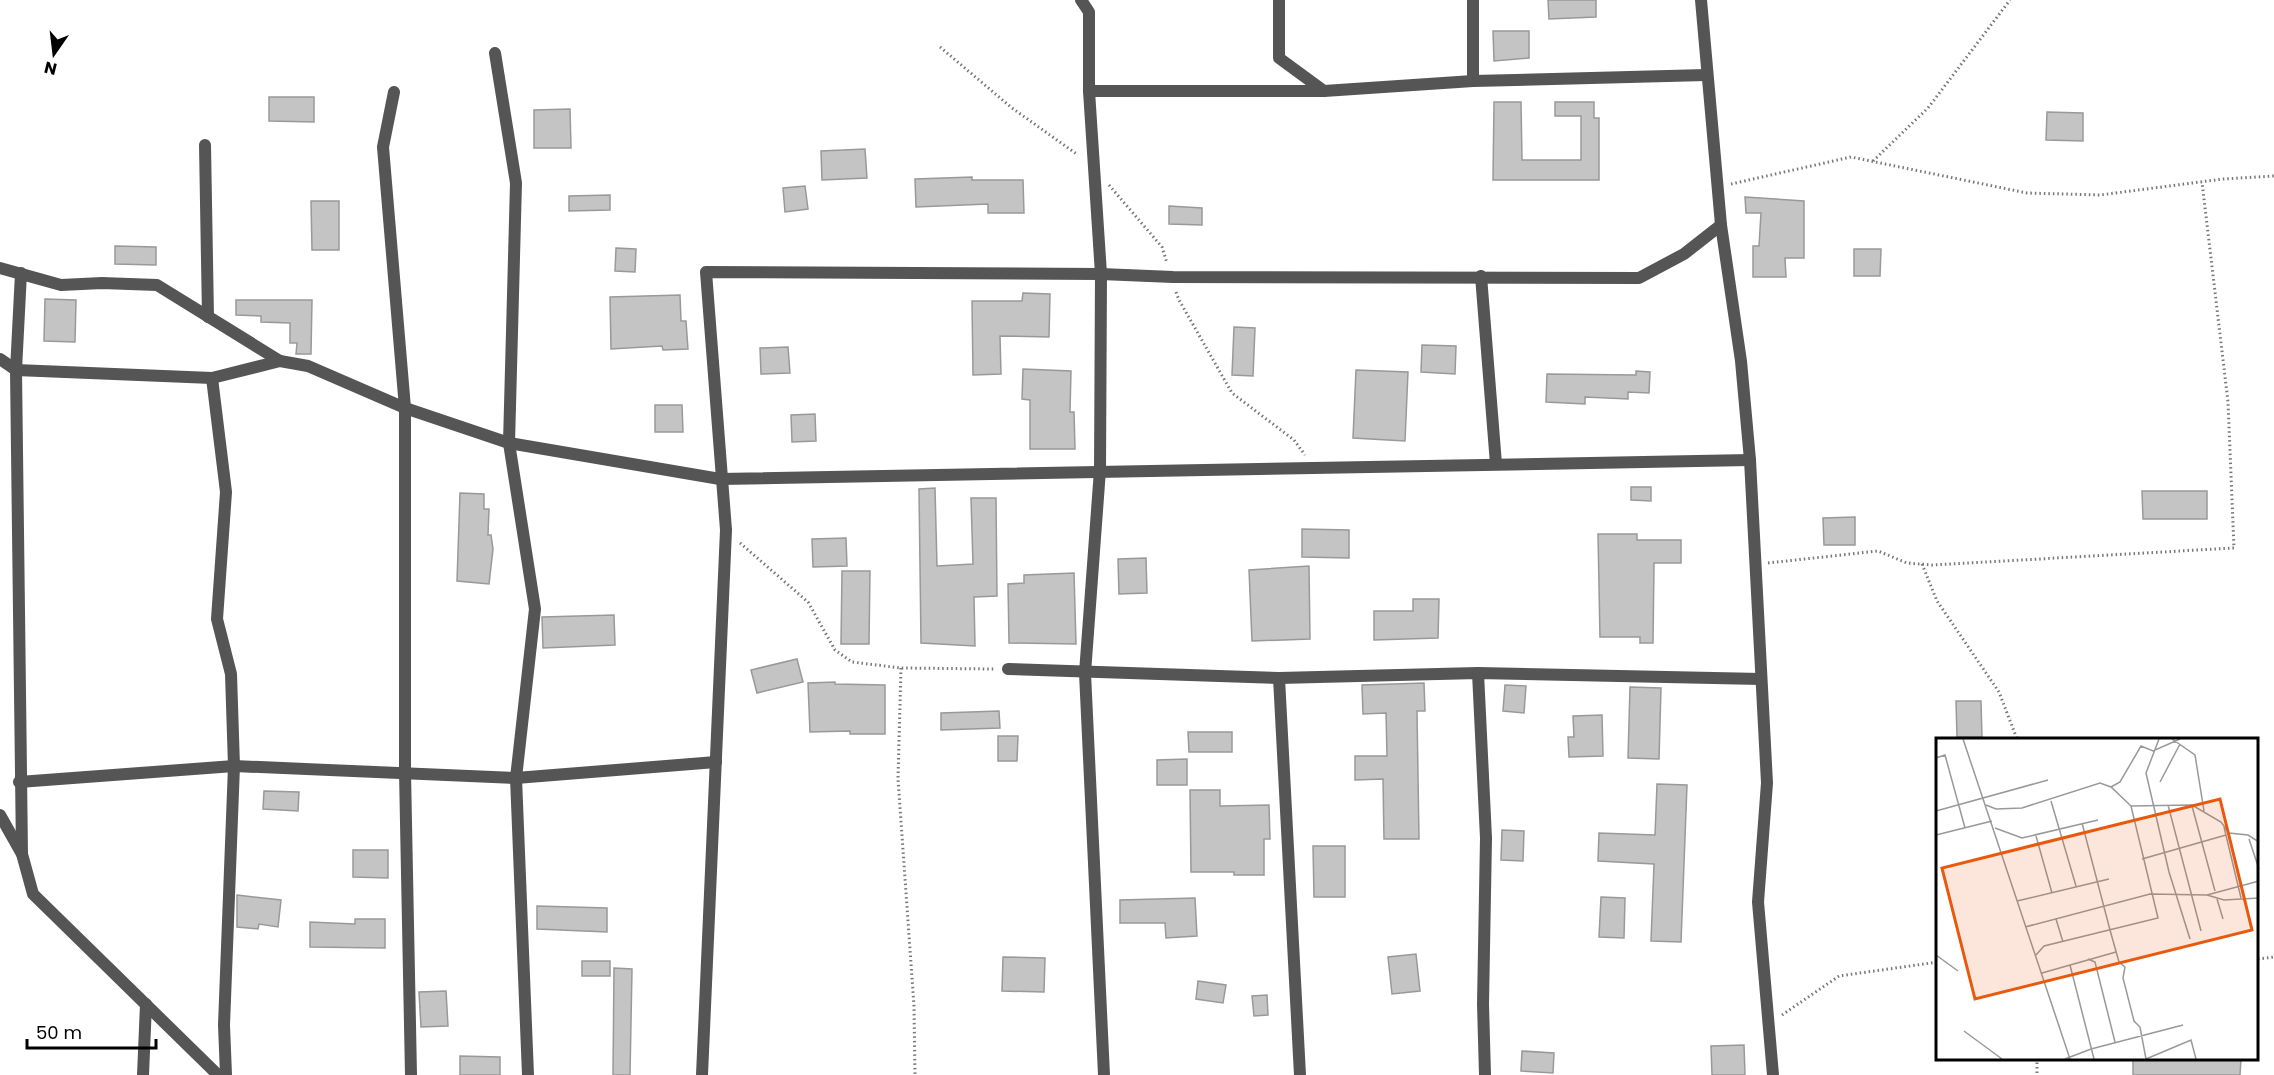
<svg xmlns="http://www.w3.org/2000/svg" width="2274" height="1075" font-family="Poppins,sans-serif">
<rect width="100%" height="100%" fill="#fff"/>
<g fill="#c4c4c4" stroke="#999" stroke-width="1.5">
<path d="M1548 0H1596V17L1549 19Z"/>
<path d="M1493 31H1529V58L1494 61Z"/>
<path d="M269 97H314V122L269 121Z"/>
<path d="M1494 102H1521L1522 160H1581V116H1555V102H1594V118H1599V180H1493Z"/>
<path d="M570 109 571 148H534V110Z"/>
<path d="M2047 112 2083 113V141L2046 140Z"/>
<path d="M865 149 867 178 822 180 821 151Z"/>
<path d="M972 177V180H1023L1024 213H988V204L916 207 915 179Z"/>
<path d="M805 186 808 209 785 212 783 188Z"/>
<path d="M610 195V210L569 211V196Z"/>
<path d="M1745 197 1804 201V258H1785L1786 277H1753V246H1759L1761 213H1746Z"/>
<path d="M311 201H339V250H312Z"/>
<path d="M1169 206 1202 208V225L1169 224Z"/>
<path d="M115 246 156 247V265L115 264Z"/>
<path d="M616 248 636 249 635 272 615 271Z"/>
<path d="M1854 249H1881L1880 276H1854Z"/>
<path d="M1023 293 1050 294 1049 337 1000 336 1001 374 973 375 972 301H1022Z"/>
<path d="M680 295 681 321H686L688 349 663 350 662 346 611 349 610 297Z"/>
<path d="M45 299 76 300 75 342 44 341Z"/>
<path d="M236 300H312L311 354H296L297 343H290V323L261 322V316L236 315Z"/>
<path d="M1234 327 1255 328 1253 376 1232 375Z"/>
<path d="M1422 345 1456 346 1455 374 1421 372Z"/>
<path d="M788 347 790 373 761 374 760 348Z"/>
<path d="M1023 369 1071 371 1070 412H1074L1075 449H1030V400L1022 399Z"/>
<path d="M1356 370 1408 372 1405 441 1353 438Z"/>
<path d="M1636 371 1650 372 1649 393 1628 392V399L1585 397V404L1546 402 1547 374 1636 375Z"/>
<path d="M655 405H682L683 432H655Z"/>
<path d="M815 414 816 441 792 442 791 415Z"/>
<path d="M1631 487H1651V501L1631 500Z"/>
<path d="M935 488 937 566 973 564 971 498H996L997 596 974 597 975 646 921 643 919 489Z"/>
<path d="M2142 491H2207V519H2143Z"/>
<path d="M460 493 484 494V509H489L488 535H491L493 549 489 584 457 581Z"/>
<path d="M1855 517V545H1824L1823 518Z"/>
<path d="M1302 529 1349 530V558L1302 557Z"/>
<path d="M1598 534H1637V540H1681V563H1654L1653 643H1640V637H1600Z"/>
<path d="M846 538 847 566 813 567 812 539Z"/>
<path d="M1146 558 1147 593 1119 594 1118 559Z"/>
<path d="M1309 566 1310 639 1252 641 1249 570Z"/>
<path d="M842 571H870L869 644H841Z"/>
<path d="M1074 573 1076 644 1009 643 1008 584 1024 583V575Z"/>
<path d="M1413 599H1439L1438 638 1374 640V611H1413Z"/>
<path d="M614 615 615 645 543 648 542 617Z"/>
<path d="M797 659 803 682 757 693 751 670Z"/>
<path d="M835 682V684L885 685V734H850V731L810 732 808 683Z"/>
<path d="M1424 683 1425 711H1417L1419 839H1384L1383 779 1355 780V756H1387L1386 713 1363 714 1362 685Z"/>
<path d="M1505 685 1526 686 1524 713 1503 711Z"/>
<path d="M1630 687 1661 688 1659 759 1628 758Z"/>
<path d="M1956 701H1981L1982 737H1957Z"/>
<path d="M999 711 1000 728 941 730V713Z"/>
<path d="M1602 715 1603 756 1569 757 1568 737H1574L1573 716Z"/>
<path d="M1188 732H1232V752H1189Z"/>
<path d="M998 736H1018L1017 761H998Z"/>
<path d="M1187 759V785H1157V760Z"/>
<path d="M1657 784 1687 785 1681 942 1651 941 1654 864 1598 861 1599 833 1655 835Z"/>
<path d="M1190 790H1220V806L1269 805 1270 839H1264V875H1234V872H1191Z"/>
<path d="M264 791 299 792 298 811 263 809Z"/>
<path d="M1502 830 1524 831 1523 861 1501 860Z"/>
<path d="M1313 846H1345V897H1314Z"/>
<path d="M353 850H388V878L353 877Z"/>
<path d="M237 895 281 900 278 927 259 924 258 929 237 927Z"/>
<path d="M1601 897 1625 898 1624 938 1599 937Z"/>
<path d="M1195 898 1197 936 1166 938 1165 923H1120V900Z"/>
<path d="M537 906 607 908V932L537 929Z"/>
<path d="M355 919H385V948L310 947V922L355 924Z"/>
<path d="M1416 954 1420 991 1392 994 1388 957Z"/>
<path d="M1003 957 1045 958 1044 992 1002 991Z"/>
<rect x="582" y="961" width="28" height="15"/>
<path d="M614 968 632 969 630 1075H613Z"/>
<path d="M1198 981 1226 985 1223 1003 1196 999Z"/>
<path d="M446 991 448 1026 421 1027 419 992Z"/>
<path d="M1267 995 1268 1015 1254 1016 1252 996Z"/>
<path d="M1744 1045 1745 1075H1712L1711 1046Z"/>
<path d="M1522 1051 1554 1053 1553 1073 1521 1071Z"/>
<path d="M460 1056 500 1057V1075H460Z"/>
<path d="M2133 1059H2241L2240 1075H2133Z"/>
</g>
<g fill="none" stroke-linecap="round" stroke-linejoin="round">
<g stroke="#777" stroke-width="3" stroke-dasharray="1.5 3" stroke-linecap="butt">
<path d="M940 47 1012 108 1078 155"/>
<path d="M1873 161 1928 108 2010 0"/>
<path d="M1731 184 1851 157 2027 193 2100 195 2223 179 2274 176"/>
<path d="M1109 185 1162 247 1167 263"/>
<path d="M1176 292 1179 300 1232 393 1294 440 1305 455"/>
<path d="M740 543 808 602 835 650 852 662 901 668 994 669"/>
<path d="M1768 563 1878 551 1907 563 1932 565 2234 548 2228 402 2202 182"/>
<path d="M1922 564 1937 601 1999 692 2017 739"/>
<path d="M901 668 898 779 914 1006 915 1075"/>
<path d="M2258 959 2274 957"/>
<path d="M1782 1015 1839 976 1938 962"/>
<path d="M2037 1058V1075"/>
</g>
<g stroke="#555" stroke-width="12">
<path d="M1081 0 1089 12V91L1101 274 1100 470 1085 673 1104 1075"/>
<path d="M1279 0V58L1324 91"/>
<path d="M1701 0 1721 225 1741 361 1750 460 1767 783 1758 902 1773 1075"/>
<path d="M495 53 516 183 509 443 535 609 516 778 528 1075"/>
<path d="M1473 81V0"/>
<path d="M1089 91H1324L1473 81 1706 75"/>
<path d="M394 92 383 147 405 408V772L411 1075"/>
<path d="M205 145 208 317"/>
<path d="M0 268 61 285 102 283 157 285 280 361"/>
<path d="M21 273 16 370 22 854"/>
<path d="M1481 276 1496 464"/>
<path d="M0 359 16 370 212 378 280 361 308 366 405 408 509 443 720 479 1750 460"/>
<path d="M212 378 226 492 217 619 231 674 234 766 224 1025 226 1075"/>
<path d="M1008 669 1279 678 1478 673 1761 679"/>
<path d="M1478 673 1486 838 1483 1004 1485 1075"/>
<path d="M1279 678 1300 1075"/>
<path d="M19 782 234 766 516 778 716 762"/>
<path d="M0 815 22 854 33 894 218 1075"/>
<path d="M143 1075 146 1004"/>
<path d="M702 1075 726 530 706 272 1101 274 1173 277 1639 278 1684 254 1721 225"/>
</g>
</g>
<g transform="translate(1936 738)">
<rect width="322" height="322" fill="#fff"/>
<path fill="none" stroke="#999" stroke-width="1.5" d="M27 1 134 321M223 1 210 35 233 134 254 201M236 1 259 17 268 73M0 20 9 17 29 90M224 44 244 6M175 49 184 44 205 8 217 13 244 1M115 63 140 148M50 67 60 71 86 70 164 45 175 49 195 68 256 67 285 84 293 95 312 97 323 104M232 67 265 193M256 68 279 153M0 73 112 42M146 85 174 192 183 224 189 229 187 240 198 283 204 289 210 321M288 89 305 160M59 90 86 100 162 82M0 97 56 83M100 98 116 155M313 101 323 131M206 121 290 97M271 157 288 162 323 160M281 161 287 181M81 163 173 141M120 181 127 204M89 189 214 156 271 157 323 143M0 217 22 233M100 217 108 208 222 180 195 68M152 221 159 224 179 304M134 227 158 321M106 235 180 214M28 293 66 321M129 321 155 311 247 287M210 321 255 302 260 321"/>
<path fill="#e8590c" fill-opacity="0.15" stroke="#e8590c" stroke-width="3" d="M284 61 316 192 39 261 6 130Z"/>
<rect width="322" height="322" fill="none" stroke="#000" stroke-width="3"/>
</g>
<g transform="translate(54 54) rotate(194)" stroke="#ffffff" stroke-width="4.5" paint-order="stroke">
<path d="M0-4.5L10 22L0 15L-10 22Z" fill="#000000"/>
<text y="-9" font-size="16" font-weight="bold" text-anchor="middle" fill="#000000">N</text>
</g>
<path d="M27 1039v9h129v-9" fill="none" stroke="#000000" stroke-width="3"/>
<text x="36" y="1039" font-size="18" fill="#000000" stroke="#ffffff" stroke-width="4.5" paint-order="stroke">50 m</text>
</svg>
